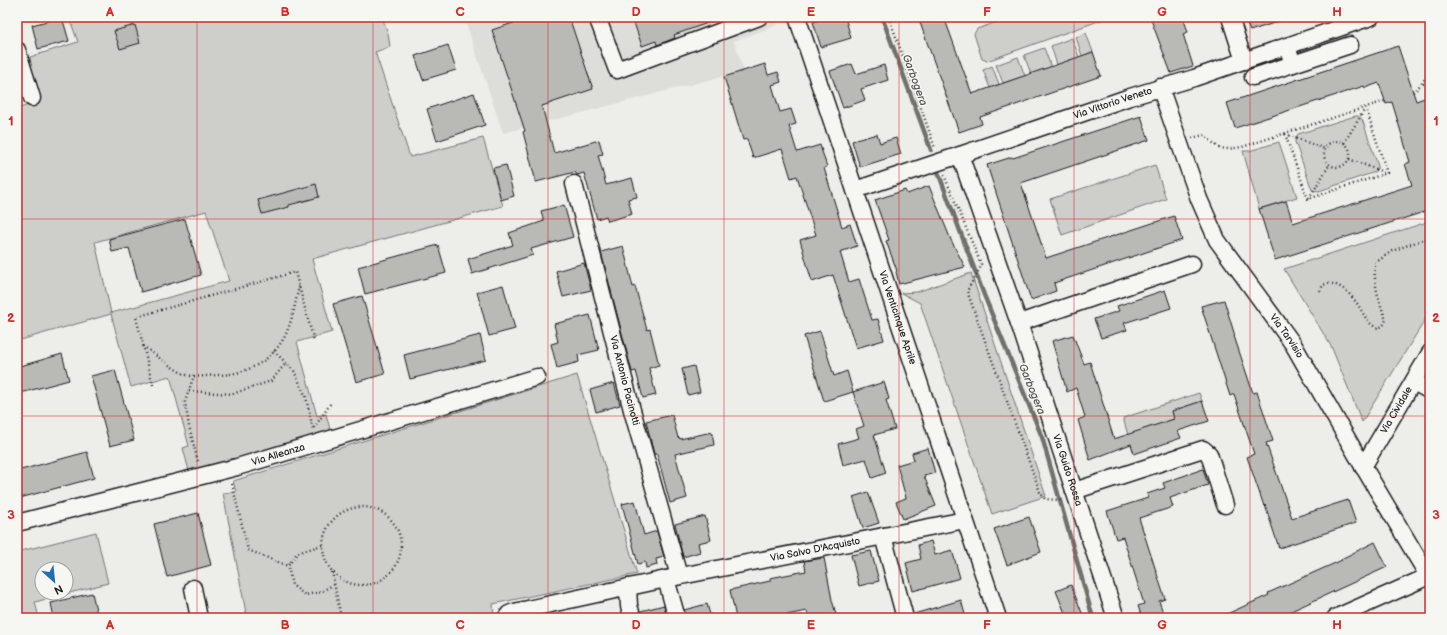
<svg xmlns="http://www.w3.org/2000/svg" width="1447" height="635" font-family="'Balsamiq Sans',sans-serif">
<rect width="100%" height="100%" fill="#edede9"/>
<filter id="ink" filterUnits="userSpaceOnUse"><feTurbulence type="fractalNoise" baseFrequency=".025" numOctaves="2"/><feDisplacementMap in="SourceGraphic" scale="8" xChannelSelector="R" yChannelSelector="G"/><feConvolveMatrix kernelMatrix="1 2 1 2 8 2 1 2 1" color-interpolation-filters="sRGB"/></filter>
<g filter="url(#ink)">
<path fill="#ddddda" d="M485 17H774L777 25 734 41 744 71 503 133 466 23Z"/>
<g fill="#cececb" stroke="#757574" fill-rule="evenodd">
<path d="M69 17H382L388 33 390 47 375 52 410 157 483 138 503 206 312 259 332 332 297 342 317 416 326 414 331 433 189 471 183 448 189 446 170 376 131 387 111 314 17 341V109L36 102 30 57 78 42ZM206 211 229 281 111 313 95 242Z"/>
<path d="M1011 17H1105L1104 19 987 61 982 59 974 34 977 29Z"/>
<path d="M1086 33 1093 52 1082 56 1076 37Z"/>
<path d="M1072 38 1079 57 1057 65 1051 46Z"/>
<path d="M1044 48 1051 67 1031 74 1024 55Z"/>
<path d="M1018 57 1025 76 1003 83 996 65Z"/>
<path d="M992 66 999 84 990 88 983 70Z"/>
<path d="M1355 116H1358L1362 119 1378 166 1375 172 1319 191 1312 190 1295 142 1296 137 1298 134Z"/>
<path d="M1279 142 1297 197 1259 209 1243 151H1249Z"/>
<path d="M1155 165 1166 199 1062 235 1050 199Z"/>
<path d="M1430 221V312L1362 422 1331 346 1284 269Z"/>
<path d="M971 273 1046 496 992 514 920 303 901 293 917 292Z"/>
<path d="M577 375 637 574 493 604 494 618H247L223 493 236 492 233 481Z"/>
<path d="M1199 393 1202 401 1172 411 1174 419 1128 435 1123 418Z"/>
<path d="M96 532 108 583 35 602 39 618H17V552ZM42 569H66V593H42Z"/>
</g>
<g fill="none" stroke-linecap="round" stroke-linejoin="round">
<g stroke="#6f6f6d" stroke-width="4.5">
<path d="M882 17 931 150"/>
<path d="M938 172 984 295 1042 437 1093 618"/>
</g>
</g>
<g fill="#b9b9b6" stroke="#1c1c1c">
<path d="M62 17 69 41 38 49 32 25Z"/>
<path d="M531 17H569L593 89 542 106 554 153 599 140 603 154 598 155 606 185 632 178 637 197 628 199 632 214 608 221 606 216 597 219 584 173 577 175 575 172 536 182 523 132 525 131 492 30Z"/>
<path d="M632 17H719V19L674 35 675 38 657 45 656 41 642 46Z"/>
<path d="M828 17H845L851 38 821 47 813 22Z"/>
<path d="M918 17H944L972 94 1093 52 1101 76 980 117 982 124 959 132Z"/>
<path d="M1150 17H1183L1188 32 1183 34 1193 66 1171 73Z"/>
<path d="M1244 17H1285L1286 19 1250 31Z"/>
<path d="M135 25 140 43 120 49 114 31Z"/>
<path d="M448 45 456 70 423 80 415 56Z"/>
<path d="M1398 46 1416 101 1430 96V210L1275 260 1259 209 1286 201 1293 223 1412 185 1405 164 1410 162 1392 102 1386 104 1379 83 1365 88 1364 86 1235 128 1227 103Z"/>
<path d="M765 64 768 75 778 72 781 82 772 85 780 112 791 109 796 124 789 126 797 152 820 145 827 167 824 168 842 227 850 224 857 246 840 252 849 282 859 279 872 320 878 319 884 340 856 348 833 275 812 282 800 240 816 235 797 176 791 178 782 149 753 158 747 139 743 140 724 77Z"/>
<path d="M852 64 856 74 884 65 888 80 861 89 865 100 843 108 830 71Z"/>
<path d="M474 93 485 125 437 141 427 109Z"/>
<path d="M1141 116 1149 140 1021 183 1046 258 1174 216 1182 240 1054 283 1056 291 1031 300 987 165 1012 157 1013 158Z"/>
<path d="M877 134 880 143 896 138 901 154 860 167 852 141Z"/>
<path d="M506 165 514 196 501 200 493 168Z"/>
<path d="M316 184 319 197 289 205V207L262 214 258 200Z"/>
<path d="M929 186 951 240 965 267 899 284 896 272 897 271 886 241 889 240 875 200 905 190 907 194Z"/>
<path d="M564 205 573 237 531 249 533 255 472 274 468 259 513 245 509 233 544 221 541 211Z"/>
<path d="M185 219 201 275 141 292 129 248 112 252 109 239Z"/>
<path d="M438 245 446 273 365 294 358 267Z"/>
<path d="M623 246 633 287 635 286 647 330 650 329 659 365 649 368 656 395 643 398 636 371 632 372 601 252Z"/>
<path d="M584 263 591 290 563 297 556 271Z"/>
<path d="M503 285 515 329 489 336 477 292Z"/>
<path d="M1165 290 1171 308 1124 323 1127 330 1101 338 1094 319 1119 311 1117 306Z"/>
<path d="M362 296 385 374 356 382 333 304Z"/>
<path d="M1224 300 1235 336H1234L1253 393 1257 392 1273 441 1266 443 1292 518 1348 500 1356 523 1279 548 1265 505 1264 506 1247 457 1254 454 1234 394 1230 396 1201 306Z"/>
<path d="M590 315 599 350 578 355 579 362 557 368 551 344 558 342 554 324Z"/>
<path d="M820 331 834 376 847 371 853 392 824 401 804 336Z"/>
<path d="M480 335 486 360 410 379 404 355Z"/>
<path d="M1073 335 1084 364 1090 362 1114 439 1174 419 1172 411 1202 401 1209 421 1178 431 1181 438 1134 454 1131 444 1090 460 1078 420 1085 417 1076 388 1067 392 1052 341Z"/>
<path d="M62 354 69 380 17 394V367Z"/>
<path d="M694 366 700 392 688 395 682 369Z"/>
<path d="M115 370 134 440 110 446 91 376Z"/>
<path d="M884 382 889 399 886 400 895 429 874 435 886 473 872 478 866 459 843 465 838 444 859 438 856 429 864 426 853 392Z"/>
<path d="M614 383 620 405 596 412 590 390Z"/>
<path d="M672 415 678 438 679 437 680 439 712 432 714 445 675 454 687 498 670 503 657 454H654L646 421Z"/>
<path d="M928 448 935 473 924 476 936 506 903 519 896 502 906 498 897 465 914 460 912 453Z"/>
<path d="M87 452 94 478 20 498 17 488V471Z"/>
<path d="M1203 469 1208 485 1170 498 1173 507 1139 518 1165 599 1159 601 1165 618H1142L1138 606 1144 604 1123 537 1116 539 1107 511 1148 498 1147 494 1165 488 1163 483Z"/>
<path d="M868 492 879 523 863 528 853 497Z"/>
<path d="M635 501 644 535 657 531 664 557 656 559 657 565 646 568 645 562 638 564 622 504Z"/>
<path d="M198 513 211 565 167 577 154 524Z"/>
<path d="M705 516 711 540 698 543 700 552 683 557 675 524Z"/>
<path d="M1029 517 1041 552 1007 565 994 529Z"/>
<path d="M931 541 935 555 952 550 960 578 913 591 906 563 921 559 918 545Z"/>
<path d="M1375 542 1387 567 1276 618H1218L1269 595 1268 593 1342 560 1341 559Z"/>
<path d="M871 551 879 581 859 586 851 555Z"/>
<path d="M824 558 832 600 837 618H809L807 611 771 618H736L730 590 770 581V578L806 571 804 561Z"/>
<path d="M1071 585 1084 618H1067L1056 591Z"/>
<path d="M92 593 98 618H54L51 603Z"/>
<path d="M961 600 966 618H914V614Z"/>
<path d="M707 604 711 618H686L684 610Z"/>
<path d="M664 605 667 618H642L641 611Z"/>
</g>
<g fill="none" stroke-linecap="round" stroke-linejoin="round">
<g stroke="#1c1c1c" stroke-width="19">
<g id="minor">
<path d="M597 17 617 70 759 17"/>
<path id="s1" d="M797 17 998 618"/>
<path d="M1230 17 1244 61"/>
<path d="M1287 46 1293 64 1350 45"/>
<path d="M17 50 32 98"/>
<path d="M1253 77 1293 64"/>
<path id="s2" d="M1160 87 1199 199 1217 240 1293 344 1360 461 1430 579"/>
<path id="s3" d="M960 155 1019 323 1116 618"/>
<path id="s4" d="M574 184 632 410 679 576"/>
<path id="s5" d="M855 190 960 155 1130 97 1194 78 1371 17"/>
<path d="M1019 323 1192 264"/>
<path d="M1414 382 1430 391"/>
<path id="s6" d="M1363 467 1430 353"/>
<path d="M1074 491 1203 449 1209 454 1225 505"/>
<path id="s7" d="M17 523 237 467 537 377"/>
<path d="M883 536 905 618"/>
<path d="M666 579 677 618"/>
<path d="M628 587 629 606 633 618"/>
<path d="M193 588 199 618"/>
<path id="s8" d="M506 618 509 614 514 612 666 579 965 520"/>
<path d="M1335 618 1429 576"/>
</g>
</g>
<g stroke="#1c1c1c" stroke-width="2.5" stroke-dasharray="1 3" stroke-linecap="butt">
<path d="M889 17 935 148"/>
<path d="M1386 20 1395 17"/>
<path d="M1423 84 1430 82"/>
<path d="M1413 92 1417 89 1430 72"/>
<path d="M1285 134 1308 199 1387 173 1366 108"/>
<path d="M1285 134 1325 149"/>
<path d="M1192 138 1204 135 1219 148 1228 149 1242 147 1385 101"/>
<circle cx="1337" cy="154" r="13"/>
<path d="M1344 143 1365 109"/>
<path d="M1349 159 1386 173"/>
<path d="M944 175 981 264 980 268 967 291 1040 492 1045 499 1062 500"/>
<path d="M1309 198 1330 164"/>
<path d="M1320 291 1323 285C1336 279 1351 294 1358 305 1364 314 1367 324 1378 328L1383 326 1386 320C1379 302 1373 282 1375 263L1392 251 1430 237"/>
<path d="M143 346C156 355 170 367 184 374 193 378 207 376 217 375 241 375 266 365 280 344 291 330 295 304 299 286"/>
<path d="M274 351 294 371 306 397 313 429"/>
<path d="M194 375 185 402 189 426 198 462"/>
<path d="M153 385 136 317 295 272 314 341"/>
<path d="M189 391 232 394 271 381 286 363"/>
<path d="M314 428 331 403"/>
<path d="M232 484 248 550 288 566"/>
<circle cx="362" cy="546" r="39"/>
<path d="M322 545 297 553 288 566 292 585 305 595 321 592 334 584"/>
<path d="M332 572 341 618"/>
</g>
<use href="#minor" stroke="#f6f6f2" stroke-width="16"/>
</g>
</g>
<path fill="none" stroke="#d62828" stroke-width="1" stroke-opacity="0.55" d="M197 17V618M373 17V618M548 17V618M724 17V618M899 17V618M1074 17V618M1250 17V618M17 219H1430M17 416H1430"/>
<g text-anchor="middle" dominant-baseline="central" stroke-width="3" stroke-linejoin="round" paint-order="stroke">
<g font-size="10" fill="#1c1c1c" stroke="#f6f6f2">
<text stroke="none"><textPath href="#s5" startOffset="272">Via Vittorio Veneto</textPath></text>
<text stroke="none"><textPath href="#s1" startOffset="317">Via Venticinque Aprile</textPath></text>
<text stroke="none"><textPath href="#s2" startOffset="282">Via Tarvisio</textPath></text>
<text stroke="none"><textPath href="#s4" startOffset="203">Via Antonio Pacinotti</textPath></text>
<text stroke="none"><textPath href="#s6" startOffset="66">Via Cividale</textPath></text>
<text stroke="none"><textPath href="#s7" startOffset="270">Via Alleanza</textPath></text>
<text stroke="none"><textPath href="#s3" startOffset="333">Via Guido Rossa</textPath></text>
<text stroke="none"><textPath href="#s8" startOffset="318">Via Salvo D'Acquisto</textPath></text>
</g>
<g font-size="11" font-style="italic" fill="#535352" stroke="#f6f6f2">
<text transform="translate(915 80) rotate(70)">Garbogera</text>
<text transform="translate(1032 389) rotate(68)">Garbogera</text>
</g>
</g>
<rect width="1447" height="635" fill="none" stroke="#f6f6f2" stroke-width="44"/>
<g transform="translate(54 581) rotate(153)"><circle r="19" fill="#f6f6f2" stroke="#9f9f9c"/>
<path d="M0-3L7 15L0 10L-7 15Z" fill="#1f6fb2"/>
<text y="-6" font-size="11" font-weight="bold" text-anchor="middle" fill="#1c1c1c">N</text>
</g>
<rect x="22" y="22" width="1403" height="591" fill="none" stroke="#d62828" stroke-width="1.5"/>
<g font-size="13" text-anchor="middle" font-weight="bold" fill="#d62828">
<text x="110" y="16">A</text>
<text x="285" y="16">B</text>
<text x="460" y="16">C</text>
<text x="636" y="16">D</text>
<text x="811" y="16">E</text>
<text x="987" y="16">F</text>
<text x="1162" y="16">G</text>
<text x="1337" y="16">H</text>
<text x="11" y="125">1</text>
<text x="1436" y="125">1</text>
<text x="11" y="322">2</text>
<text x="1436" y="322">2</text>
<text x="11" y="519">3</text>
<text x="1436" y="519">3</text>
<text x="110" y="629">A</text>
<text x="285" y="629">B</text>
<text x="460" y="629">C</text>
<text x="636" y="629">D</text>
<text x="811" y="629">E</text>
<text x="987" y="629">F</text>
<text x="1162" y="629">G</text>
<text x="1337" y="629">H</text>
</g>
</svg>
